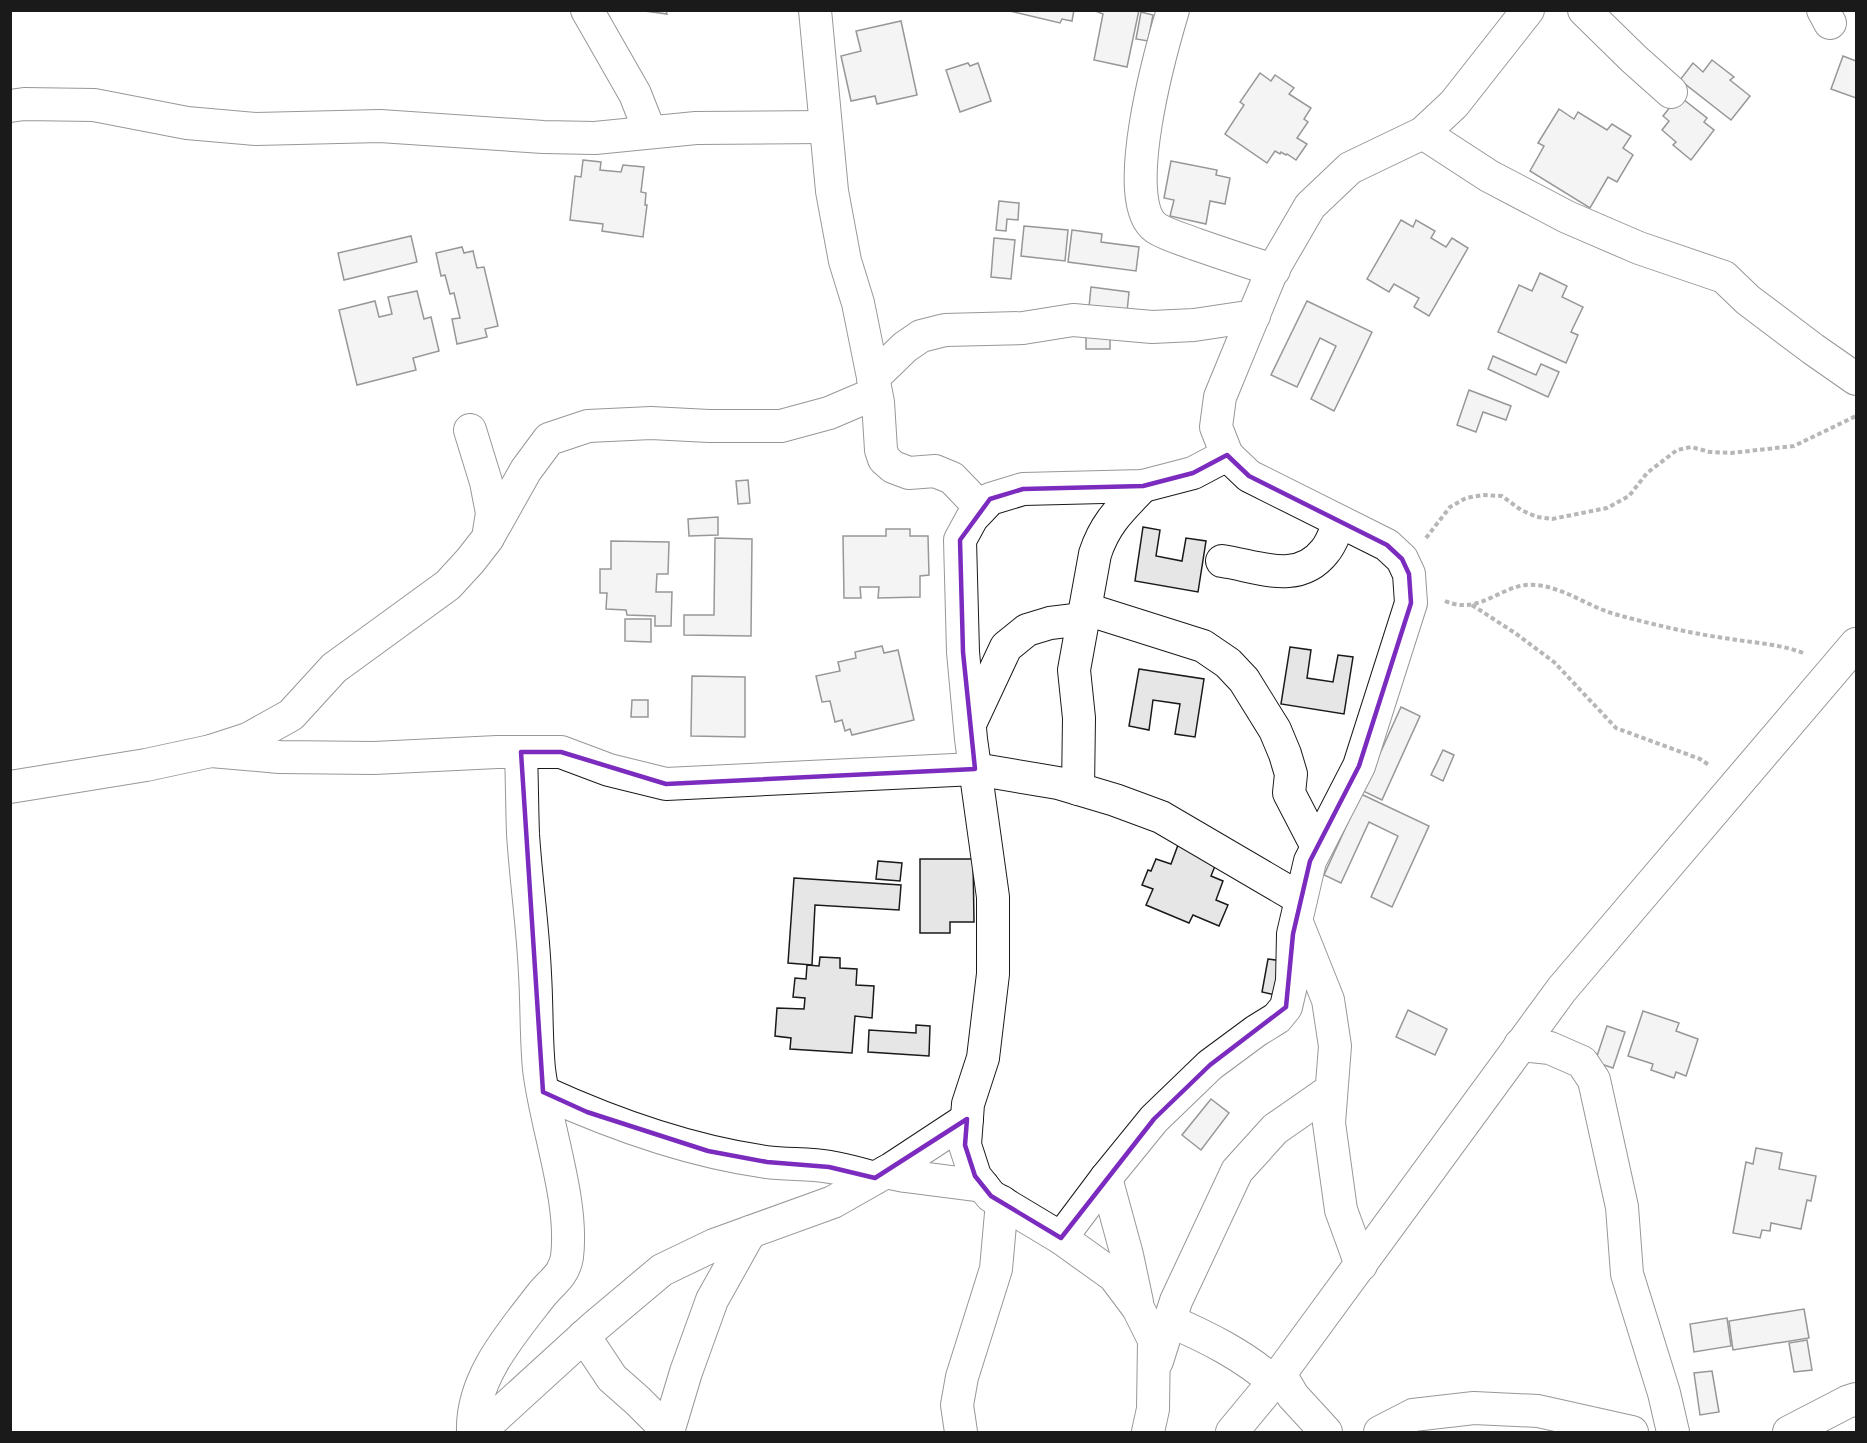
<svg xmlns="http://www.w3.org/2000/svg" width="1867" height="1443" font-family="'Roboto Condensed',sans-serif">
<rect width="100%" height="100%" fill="#fff"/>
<g fill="#e6e6e6" stroke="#1a1a1a" stroke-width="1.5">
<path d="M666 10 667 14 637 10Z"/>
<path d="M1006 10H1074L1072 21 1062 19 1060 23Z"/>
<path d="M1093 10H1139L1127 67 1094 60 1103 14Z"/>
<path d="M1141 12 1153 15 1148 41 1136 39Z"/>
<path d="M901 21 917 95 877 104 875 96 851 101 841 56 861 51 856 31Z"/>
<path d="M1843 56 1856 61V98L1831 89Z"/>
<path d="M1712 60 1734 77 1730 80 1750 96 1731 120 1680 80 1693 63 1703 72Z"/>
<path d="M968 63 970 66 978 63 991 101 960 112 946 70Z"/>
<path d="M1260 73 1271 81 1275 75 1294 88 1289 94 1311 108 1304 119 1308 122 1297 138 1307 144 1296 160 1287 154 1286 155 1281 152 1280 154 1275 151 1267 163 1225 134 1244 105 1240 102Z"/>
<path d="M1679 96 1707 118 1704 122 1714 130 1691 160 1673 145 1676 142 1662 130 1669 121 1663 116Z"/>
<path d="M1559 109 1574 119 1578 112 1607 130 1612 124 1631 136 1623 148 1633 155 1617 182 1608 177 1590 208 1530 171 1544 146 1538 143Z"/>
<path d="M583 160 601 162 600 170 621 172 623 165 644 167 641 192 646 193 645 205H647L643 237 602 231 603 224 570 220 575 176 581 177Z"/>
<path d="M1171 161 1217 170 1216 175 1230 178 1225 204 1210 201 1206 224 1170 216 1174 200 1164 198Z"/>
<path d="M999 201 1019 203 1018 220 1007 219 1006 231 996 230Z"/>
<path d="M1401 220 1413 227 1416 220 1435 231 1431 238 1446 247 1452 238 1468 248 1429 316 1414 307 1419 298 1394 284 1389 292 1367 279Z"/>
<path d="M1024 226 1068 230 1065 261 1021 256Z"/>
<path d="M1072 230 1102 234 1101 242 1139 247 1136 271 1068 262Z"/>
<path d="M411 236 417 262 344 280 338 253Z"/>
<path d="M994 238 1015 240 1011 279 991 277Z"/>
<path d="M462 247 464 253 473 251 477 268 484 267 498 326 485 329 487 337 457 344 452 319 460 318 454 293 450 294 445 275 441 276 436 253Z"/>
<path d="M1540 273 1567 286 1562 297 1583 307 1571 332 1578 335 1566 363 1498 332 1519 285 1532 291Z"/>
<path d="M1091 287 1129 292 1127 312 1089 307Z"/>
<path d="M417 291 424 319 431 317 439 351 413 358 416 370 357 385 339 310 375 301 379 317 392 314 388 297Z"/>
<path d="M1307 301 1372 332 1334 411 1311 399 1336 346 1320 338 1297 387 1271 375Z"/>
<path d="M1086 332 1110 333V349H1086Z"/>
<path d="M1493 356 1536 375 1541 364 1559 372 1548 397 1488 369Z"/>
<path d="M1469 390 1511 406 1506 420 1483 412 1476 432 1457 425Z"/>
<path d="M748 480 750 503 738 504 736 481Z"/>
<path d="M718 517V535L689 536 688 519Z"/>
<path d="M1143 527 1160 530 1156 556 1182 561 1186 538 1206 541 1198 592 1135 581Z"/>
<path d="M886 529H910V536H928L929 575 920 576V597L878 598 879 587H860L861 598H844L843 536H886Z"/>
<path d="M715 538 752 539 751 636 684 635V615H714Z"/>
<path d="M611 541 669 542 668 574H657L656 592H672L671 626H655V616L627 615 626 610 606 609 607 593H600V569H611Z"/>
<path d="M625 619H651V642L625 641Z"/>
<path d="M882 646 884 653 898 650 914 720 852 735 850 729 845 731 842 720 835 722 830 701 822 702 816 676 840 671 838 662 856 658 855 652Z"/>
<path d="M1290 647 1311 650 1307 678 1333 682 1338 655 1353 657 1344 714 1281 704Z"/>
<path d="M1139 669 1204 679 1195 737 1175 734 1180 704 1153 700 1149 730 1129 726Z"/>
<path d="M692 676 745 677V737L691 736Z"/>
<path d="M632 700H648V717H631Z"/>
<path d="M1401 707 1420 716 1382 800 1363 791Z"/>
<path d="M1443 750 1454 755 1443 781 1431 775Z"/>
<path d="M1361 794 1429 826 1392 907 1371 897 1398 836 1369 822 1341 883 1324 875Z"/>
<path d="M1178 845 1217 861 1211 876 1223 881 1216 900 1228 905 1219 926 1193 915 1189 923 1146 905 1153 889 1142 885 1148 870 1151 871 1156 859 1171 864Z"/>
<path d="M920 859H973L974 922H950V933H920Z"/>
<path d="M878 861 902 863 900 881 876 879Z"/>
<path d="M794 878 901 885 899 910 815 905 812 965 788 963Z"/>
<path d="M820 957 840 958V968L857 969 856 985 874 986 872 1018 855 1016 852 1053 790 1049 791 1038 775 1036 777 1008 804 1009 805 998 793 997 795 978 806 979 807 965 819 966Z"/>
<path d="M1268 959 1282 961 1276 995 1262 992Z"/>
<path d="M1408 1010 1447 1029 1435 1055 1396 1037Z"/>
<path d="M1643 1011 1679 1023 1676 1031 1698 1039 1686 1076 1676 1072 1674 1078 1651 1070 1653 1064 1628 1056Z"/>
<path d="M916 1025 930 1026 929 1056 868 1052 869 1030 916 1033Z"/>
<path d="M1607 1026 1625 1032 1613 1068 1595 1062Z"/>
<path d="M1211 1099 1229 1113 1201 1150 1182 1135Z"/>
<path d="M1756 1148 1782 1153 1779 1169 1816 1176 1811 1201 1807 1200 1801 1229 1771 1223 1770 1231 1762 1230 1760 1238 1733 1233 1746 1162 1753 1164Z"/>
<path d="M1804 1309 1809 1338 1733 1350 1729 1321Z"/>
<path d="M1727 1318 1731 1346 1694 1352 1690 1324Z"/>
<path d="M1807 1340 1812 1370 1794 1372 1789 1343Z"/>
<path d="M1712 1371 1719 1412 1700 1415 1694 1373Z"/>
</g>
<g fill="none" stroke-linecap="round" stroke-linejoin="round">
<g stroke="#1a1a1a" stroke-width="34">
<g id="minor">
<path d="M587 10 635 94 650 132"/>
<path d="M815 10 832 191 845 261 858 303 878 402 881 450 884 459 893 467 909 473 935 471 952 478 981 508"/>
<path d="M1173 10C1161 50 1118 201 1156 228 1167 235 1182 239 1195 244 1221 253 1247 262 1274 270"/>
<path d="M1584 10 1634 59 1671 92"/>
<path d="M1823 10 1830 23"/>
<path d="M10 106 24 104 94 105 187 123 256 129 380 126 543 137 595 138 696 128 825 127"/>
<path d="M1423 133 1489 176 1567 217 1639 248 1724 277 1748 300 1813 349 1856 379"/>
<path d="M873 378 905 347 921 336 945 330 1023 328 1073 320 1152 327 1194 325 1254 316"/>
<path d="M490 534 526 470 549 439 588 426 651 423 709 426H781L829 413 876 393"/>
<path d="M1222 561C1258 566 1298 586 1325 551 1332 543 1335 531 1340 522"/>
<path d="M1086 609 1203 646 1228 663 1244 680 1275 730 1285 754 1291 774 1289 793 1317 847"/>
<path d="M970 724 1006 647 1027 630 1050 623 1083 619"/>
<path d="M211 751 279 757 374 758 497 752H561L609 770 666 784 975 769 1058 783 1115 800 1161 817 1301 899"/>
<path d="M10 787 146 765 211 751 248 739 291 715 334 668 448 585 470 561 488 538 492 513 486 482 470 430"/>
<path d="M1078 789 1079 718 1074 670 1095 554C1105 523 1121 509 1143 486"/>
<path d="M1298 925 1328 1000 1335 1046 1329 1123 1341 1210 1361 1265"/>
<path d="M1520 1045 1550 1048 1582 1062 1594 1080 1622 1207 1627 1274 1664 1393 1673 1432"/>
<path d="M543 1092C613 1124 689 1151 766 1162 787 1165 809 1163 830 1167 845 1169 860 1174 875 1178"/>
<path d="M886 1172 905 1176 983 1186"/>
<path d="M1106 1178 1127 1255 1137 1302"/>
<path d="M1061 1238 1106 1178 1154 1119 1210 1065 1256 1031 1277 1018 1286 1007 1292 981 1293 934 1310 861 1359 766 1411 603 1409 574 1402 559 1387 545 1249 476 1227 455 1216 427 1220 397 1271 273 1310 206 1350 168 1423 133 1454 104 1528 10"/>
<path d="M1170 1321C1207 1337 1243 1355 1274 1382"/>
<path d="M584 1336 612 1378 638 1401 669 1432"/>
<path d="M1157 1361 1176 1301 1237 1171 1275 1129 1331 1090"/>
<path d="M1280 1374 1293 1396 1326 1432"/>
<path d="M473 1432C471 1379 511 1334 542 1294 553 1281 564 1275 567 1257 574 1200 546 1128 539 1069 536 1038 537 1006 535 974 533 927 526 881 523 834 522 807 522 780 521 752"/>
<path d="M479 1432 593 1328 662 1270 714 1245 833 1202 891 1169 967 1119"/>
<path d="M668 1432 686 1372 712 1300 750 1232"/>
<path d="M961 1432 957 1405 962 1377 996 1269 1002 1202"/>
<path d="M1148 1432 1153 1409 1154 1340 1138 1308 1114 1276 1061 1238 991 1196 975 1176 965 1145 968 1104 983 1058 993 974V897L971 739 963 652 960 540 972 518 990 499 1023 489 1143 486 1193 473 1227 455"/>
<path d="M1232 1432 1280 1374 1562 989 1856 644"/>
<path d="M1380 1432 1413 1415 1474 1408 1538 1411 1632 1432"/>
<path d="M1789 1432 1847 1402 1856 1399"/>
</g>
</g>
<g stroke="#5f5f5f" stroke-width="4" stroke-dasharray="4.5 3" stroke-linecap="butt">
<path d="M1426 538 1450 507 1466 498 1483 495 1502 496 1521 510 1537 517 1552 519 1607 508 1629 496 1647 473 1677 450 1691 447 1710 452 1731 453 1794 446 1856 416"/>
<path d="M1445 601C1481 617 1503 581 1536 585 1566 588 1590 608 1618 615 1655 625 1693 634 1731 639 1755 643 1780 644 1803 653"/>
<path d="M1472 605 1515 633 1554 662 1616 728 1700 759 1709 765"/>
</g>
<use href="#minor" stroke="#fff" stroke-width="32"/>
</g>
<path d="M0 0H1867V1443H0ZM1227 455 1249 476 1387 545 1402 559 1409 574 1411 603 1359 766 1310 861 1293 934 1286 1007 1210 1065 1154 1119 1061 1238 991 1196 975 1176 965 1145 967 1119 875 1178 829 1167 767 1162 708 1151 587 1112 543 1092 521 752H561L666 784 975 769 963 652 960 540 990 499 1023 489 1143 486 1193 473Z" fill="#fff" fill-opacity=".55" fill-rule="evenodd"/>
<path fill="none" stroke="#7b2cbf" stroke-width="4.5" stroke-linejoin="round" d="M1227 455 1249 476 1387 545 1402 559 1409 574 1411 603 1359 766 1310 861 1293 934 1286 1007 1210 1065 1154 1119 1061 1238 991 1196 975 1176 965 1145 967 1119 875 1178 829 1167 767 1162 708 1151 587 1112 543 1092 521 752H561L666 784 975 769 963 652 960 540 990 499 1023 489 1143 486 1193 473Z"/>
<rect width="1867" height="1443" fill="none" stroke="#1a1a1a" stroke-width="24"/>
</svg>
